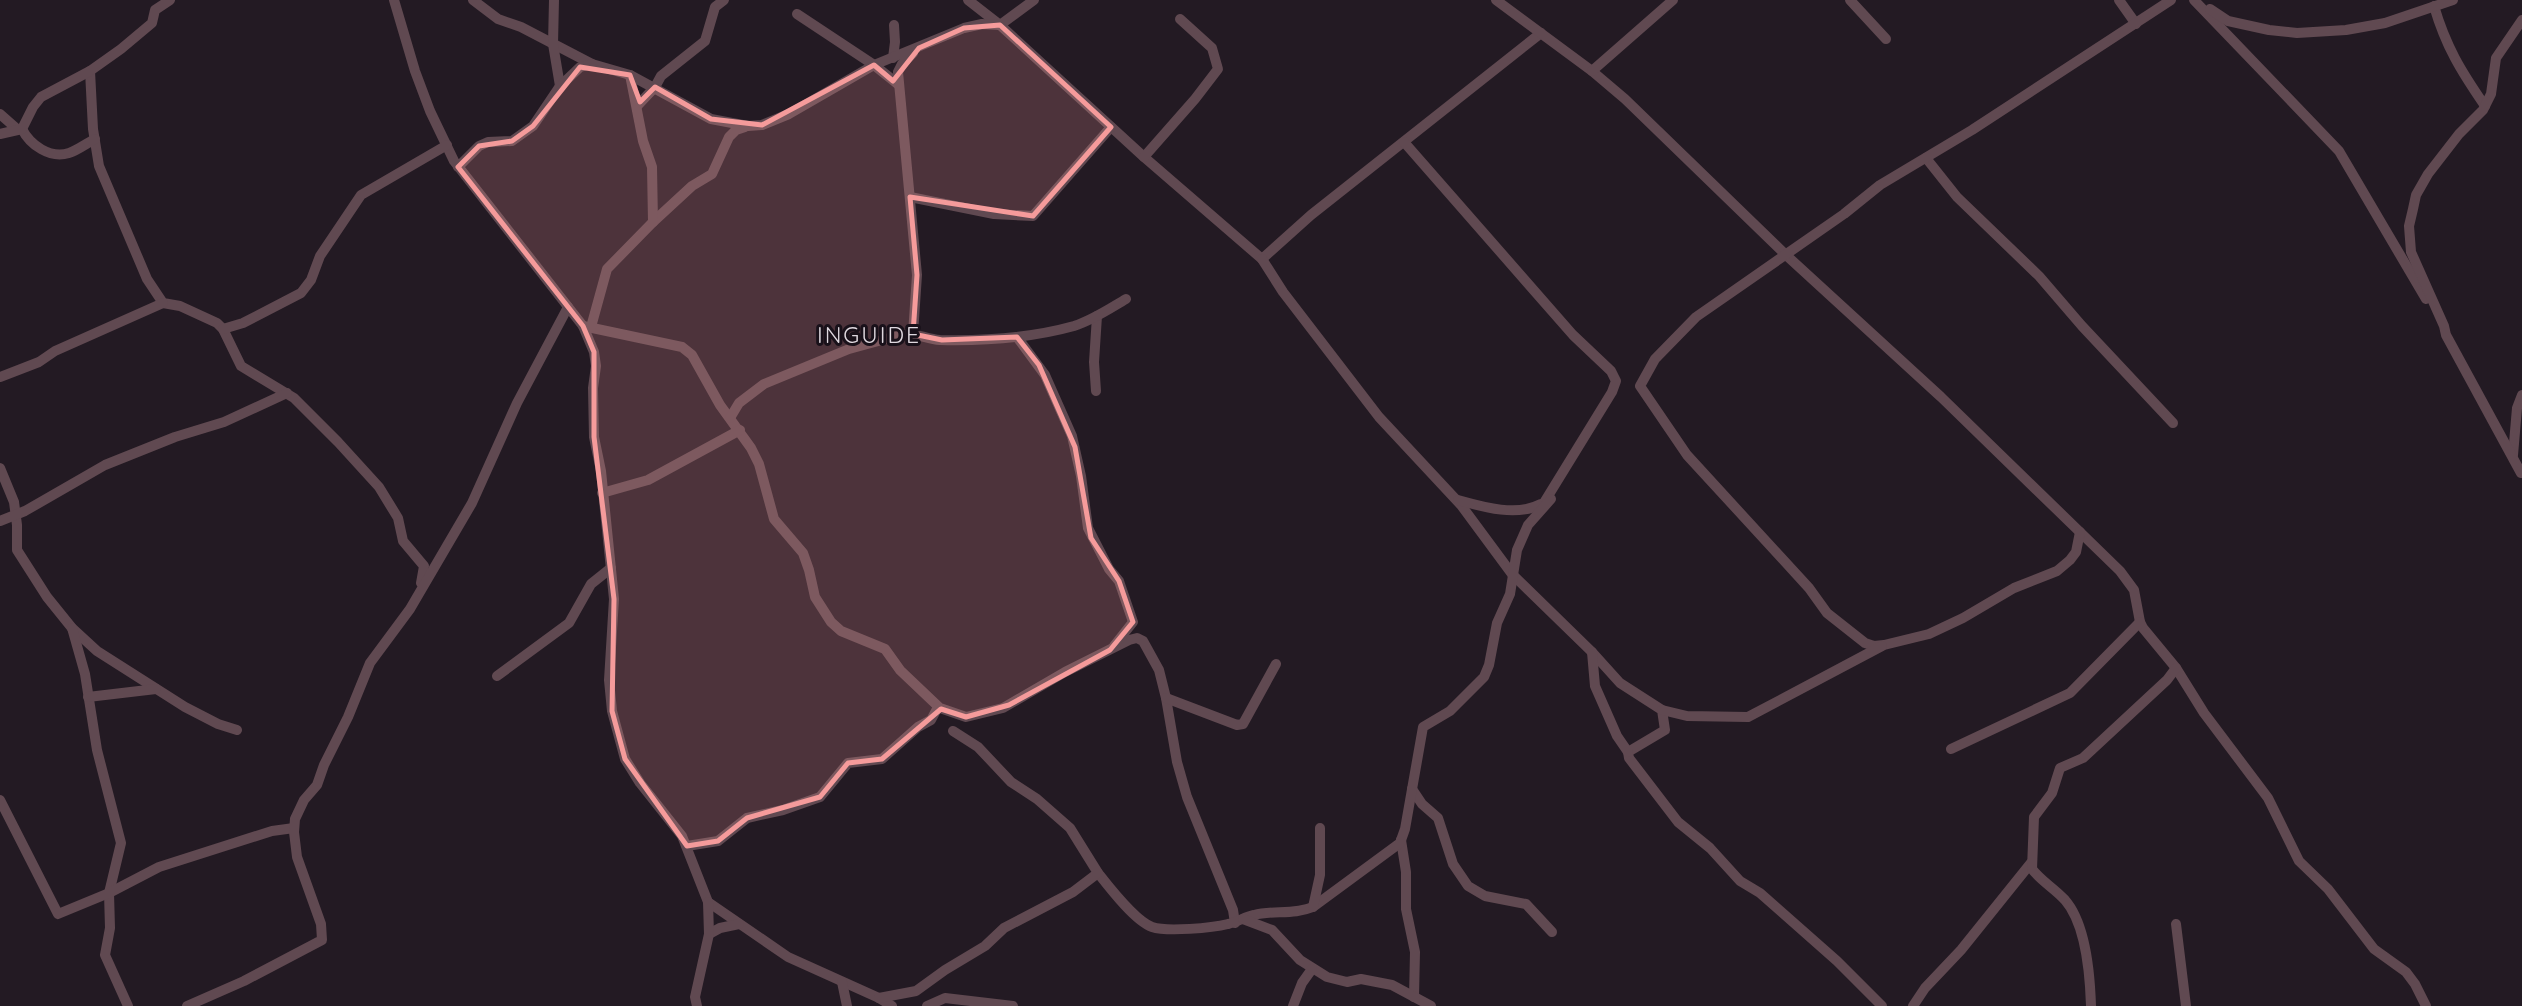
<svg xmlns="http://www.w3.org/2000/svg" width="2522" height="1006" font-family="Quicksand,sans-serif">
<rect width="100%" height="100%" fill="#231a23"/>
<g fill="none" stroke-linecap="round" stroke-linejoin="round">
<g stroke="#604951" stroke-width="10">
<path d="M394 0 415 71 430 111 454 161 583 326 594 352 596 366 593 388 594 437 601 471 614 599 609 680 612 711 625 759 640 783 682 836 708 902 788 957 879 998 892 1006"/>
<path d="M473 0 498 19 521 27 592 64"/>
<path d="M554 0 553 44 560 86"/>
<path d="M968 0 1000 25 1144 157 1262 259 1311 215 1541 33"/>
<path d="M1496 0 1592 71 1625 99 1786 255 1941 397 2120 571 2134 590 2140 622 2143 628 2176 668 2204 713 2268 798 2299 861 2328 889 2374 949 2406 972 2415 984 2426 1006"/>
<path d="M1850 0 1886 39"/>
<path d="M2119 0 2136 24"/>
<path d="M2194 0 2339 151 2426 299"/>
<path d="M2434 6C2446 47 2461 71 2485 106"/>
<path d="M2210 9 2228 21 2269 30 2297 33 2346 30 2385 23 2453 0"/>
<path d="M797 14 874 65 899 85"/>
<path d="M893 58 895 42 894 25"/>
<path d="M90 71 93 129 99 166 147 279 163 303 180 306 217 323 223 329 241 366 294 398 338 442 379 487 398 518 403 541 424 566 421 583"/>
<path d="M1592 71 1673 0"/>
<path d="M638 105 655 87 661 76 705 41 715 7 724 0"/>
<path d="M0 114 17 129"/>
<path d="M22 129C30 145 50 159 69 153 78 150 87 143 95 139"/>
<path d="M0 134 22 129 33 107 41 97 90 71 121 49 152 23 155 10 170 0"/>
<path d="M1404 142 1573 335 1611 371 1616 381 1612 392 1545 501"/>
<path d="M1144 157 1195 99 1218 69 1212 48 1180 19"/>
<path d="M1926 158 1957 197 2039 276 2082 326 2173 423"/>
<path d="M458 167 479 146 488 142 512 141 533 126 560 86 580 67 592 64 630 75 711 119 748 126 762 125 789 114 874 65 964 28 982 24 1000 25 1034 0"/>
<path d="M910 197 994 214 1033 216 1111 127"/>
<path d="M653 222 692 186 712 174 729 137 736 130 745 127"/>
<path d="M1262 259 1283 292 1379 417 1461 505 1512 574 1592 652 1620 683 1662 710 1665 730 1628 752 1629 758 1678 822 1710 848 1740 881 1760 893 1837 961 1882 1006"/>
<path d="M583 326 682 347 692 355 720 405 751 448 759 464 774 519 803 553 809 570 815 597 831 622 841 631 885 649 900 670 940 708 966 717 1003 708 1065 672 1129 640 1137 638 1143 641 1159 670 1166 698 1177 762 1187 797 1233 910 1235 923"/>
<path d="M591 327 607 269 653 222 652 167 643 141 630 75"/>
<path d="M223 329 243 323 301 293 311 280 320 256 361 195 447 145"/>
<path d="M913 334 917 275 898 72 902 64 913 53"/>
<path d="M1017 337 1045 375 1072 436 1081 476 1088 528 1109 569 1119 581 1133 622 1114 646"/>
<path d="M0 377 39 362 55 351 163 303"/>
<path d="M1096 391 1094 362 1097 316"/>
<path d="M730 418 739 403 764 384 849 349 904 334C916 333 927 339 940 340 985 341 1031 338 1074 326 1093 320 1109 309 1126 299"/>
<path d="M2513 455 2517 408 2522 395"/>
<path d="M0 468 14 502 17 525V550L47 597 72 628 97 651 185 707 218 724 237 730"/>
<path d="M2521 473 2446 335 2444 326 2411 252 2409 226 2413 209 2416 195 2428 174 2459 134 2483 110 2491 94 2496 58 2522 20"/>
<path d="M602 493 648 480 740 430"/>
<path d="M1458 500C1483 507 1517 517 1541 504"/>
<path d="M0 521 25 511 105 465 175 437 224 422 287 393"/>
<path d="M2080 532 2076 552 2070 560 2057 571 2014 588 1963 618 1929 634 1884 645 1874 646 1865 643 1827 613 1809 588 1687 455 1640 386 1655 359 1696 317 1844 214 1880 185 1972 130 2171 0"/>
<path d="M72 628 85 674 97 750 121 843 109 893 110 928 105 955 128 1006"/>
<path d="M1592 652 1595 686 1617 736 1628 752"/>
<path d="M497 676 569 623 591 584 611 568"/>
<path d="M88 697 156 689"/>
<path d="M1166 698 1237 725 1243 724 1276 664"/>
<path d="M1662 710 1687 716 1748 717 1882 646"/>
<path d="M1951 749 2070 693 2140 622"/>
<path d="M1412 789 1422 804 1438 818 1453 864 1468 886 1485 896 1526 904 1552 932"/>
<path d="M0 800 58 914 109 893 159 867 272 831 294 828"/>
<path d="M1401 840 1406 872V909L1415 952 1414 997"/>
<path d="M687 846 718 841 747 818 783 810 820 797 848 763 882 759 918 727 931 720 938 707"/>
<path d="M1098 873C1109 887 1135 921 1152 927 1167 932 1212 928 1228 924 1237 922 1245 917 1254 915 1273 910 1294 915 1313 907L1400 843 1405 829 1423 727 1450 711 1484 677 1489 665 1497 623 1510 594 1517 550 1528 525 1551 499"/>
<path d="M1313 907 1320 875V828"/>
<path d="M1243 919 1272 930 1300 960 1327 977 1347 982 1361 979 1392 985 1431 1006"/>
<path d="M2176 924 2186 1006"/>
<path d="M709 934 720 928 739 924"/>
<path d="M842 982 847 1006"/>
<path d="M879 998 916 991 945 970 985 946 1004 928 1073 892 1098 873 1070 828 1037 799 1011 782 978 747 953 731"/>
<path d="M187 1006 244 981 322 940 321 924 297 857 294 832 295 819 304 800 317 785 324 765 348 717 370 663 410 609 472 503 517 403 568 307"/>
<path d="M697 1006 695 997 709 934 708 902"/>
<path d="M927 1006 945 998 1013 1006"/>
<path d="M1293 1006 1302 983 1312 969"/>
<path d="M1913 1006 1925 988 1961 950 2031 863"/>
<path d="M2091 1006C2090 974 2086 924 2065 900 2054 888 2041 881 2032 869L2034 817 2052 793 2060 768 2083 758 2167 680 2176 668"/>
</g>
</g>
<path fill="#f59b9b" fill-opacity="0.2" stroke="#f59b9b" stroke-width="5" stroke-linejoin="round" d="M1000 25 1111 127 1033 216 910 197 917 275 913 334 942 340 1017 337 1039 365 1075 447 1091 538 1119 581 1133 622 1110 650 1009 705 966 717 941 709 882 759 848 763 820 797 747 818 718 841 687 846 625 759 612 711 614 599 594 437V352L583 326 458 167 479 146 512 141 533 126 580 67 630 75 640 102 655 87 711 119 762 125 874 65 893 81 919 48 964 28Z"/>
<g text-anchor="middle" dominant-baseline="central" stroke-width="6" stroke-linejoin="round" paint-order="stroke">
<g font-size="23" letter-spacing="2" fill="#dfd8df" stroke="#19111a">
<text x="869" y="334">INGUIDE</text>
</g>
</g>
</svg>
